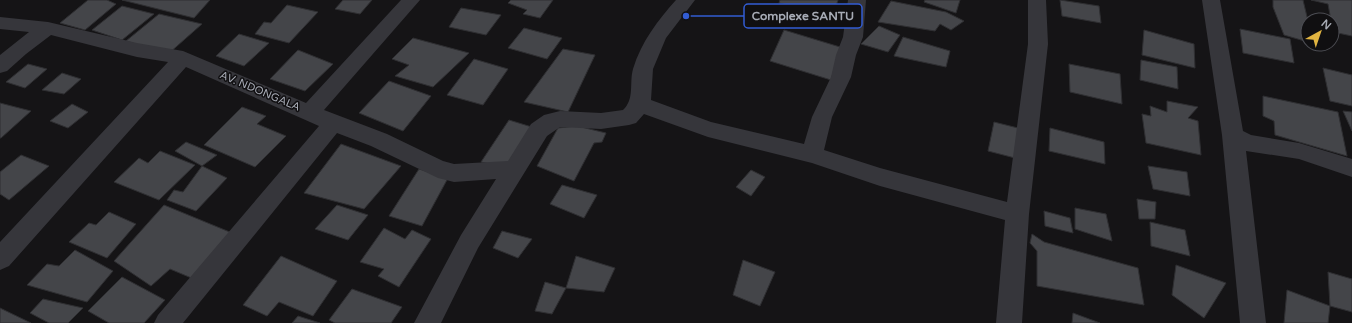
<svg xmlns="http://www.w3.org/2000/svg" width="1352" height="323" font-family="'Varela Round',sans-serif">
<rect width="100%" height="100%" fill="#151416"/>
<g fill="#444549" stroke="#2f2f32">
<path d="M88 0H107L116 4 85 30 60 23Z"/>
<path d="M122 0H210L194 18Z"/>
<path d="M343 0H372L360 14 335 9Z"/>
<path d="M511 0H553L540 18 523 14 527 10 508 3Z"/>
<path d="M780 0H838L833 15 779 3Z"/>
<path d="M925 0H960L956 13 924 2Z"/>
<path d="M1060 0 1099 6 1101 23 1062 16Z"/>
<path d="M1273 0H1303L1308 21V42L1284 35 1273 7Z"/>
<path d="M1311 0H1352V36L1333 32 1328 4Z"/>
<path d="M891 1 946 12 964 21 951 30 940 24 935 31 878 22Z"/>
<path d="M287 5 318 12 289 43 255 34 264 22 271 23Z"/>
<path d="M122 6 154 14 122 40 92 30Z"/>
<path d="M461 8 501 15 486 35 449 27Z"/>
<path d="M159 14 202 24 168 54 126 41Z"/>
<path d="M879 26 900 35 888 52 861 44Z"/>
<path d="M524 28 562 38 547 59 508 48Z"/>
<path d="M1240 29 1290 39 1294 63 1243 53Z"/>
<path d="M784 30 840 47 831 80 770 61Z"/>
<path d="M1144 30 1194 44 1195 68 1142 55Z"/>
<path d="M239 34 269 43 244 66 216 56Z"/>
<path d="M903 37 950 51 946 67 894 56Z"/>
<path d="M413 38 469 53 433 87 395 76 409 65 392 59Z"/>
<path d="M563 49 595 55 568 112 524 102Z"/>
<path d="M298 50 333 64 305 91 270 79Z"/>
<path d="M474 59 508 69 483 105 447 95Z"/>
<path d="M1141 60 1177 67 1178 89 1140 80Z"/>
<path d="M28 64 47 69 25 88 6 82Z"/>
<path d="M1069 64 1120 74 1122 104 1070 92Z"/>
<path d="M1323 68 1352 75V106L1330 101Z"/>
<path d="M62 73 81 79 64 94 42 90Z"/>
<path d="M389 81 431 96 403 131 359 113Z"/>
<path d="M1263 96 1338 112 1347 156 1275 135 1274 121 1263 116Z"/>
<path d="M1167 101 1198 107 1188 118 1198 121 1201 155 1146 143 1142 114 1151 116 1150 106 1167 112Z"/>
<path d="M0 103 31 111 1 138H0Z"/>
<path d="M72 104 88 112 68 128 50 121Z"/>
<path d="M242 107 266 116 257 124 286 136 255 167 204 145Z"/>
<path d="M1343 111 1352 112V131Z"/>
<path d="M509 120 535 128 514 169 481 162Z"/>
<path d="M994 122 1022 129 1015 158 988 151Z"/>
<path d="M577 126 606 133 602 142 594 143 574 181 537 166 558 128Z"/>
<path d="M1050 128 1104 142 1105 164 1049 151Z"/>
<path d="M186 142 217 155 202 166 175 151Z"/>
<path d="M341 144 401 166 364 209 304 193Z"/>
<path d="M160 151 195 165 159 200 114 182 139 158 148 163Z"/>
<path d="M21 155 49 166 9 200 0 194V172Z"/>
<path d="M202 166 227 178 196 211 167 200 174 190 183 192Z"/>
<path d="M1148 166 1187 172 1190 196 1153 189Z"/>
<path d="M419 169 448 178 422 226 389 216Z"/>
<path d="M751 170 765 177 751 196 736 187Z"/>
<path d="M562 185 597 195 584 218 550 204Z"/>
<path d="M1137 199 1156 202 1155 219H1139Z"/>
<path d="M164 205 237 235 201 282 170 269 151 286 114 261Z"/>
<path d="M337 205 368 215 348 240 315 229Z"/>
<path d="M1075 208 1106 214 1112 241 1075 229Z"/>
<path d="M1044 211 1070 218 1073 233 1045 226Z"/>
<path d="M109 212 136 224 107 258 69 242 89 223 96 225Z"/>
<path d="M1150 222 1185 230 1190 256 1151 246Z"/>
<path d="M384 228 405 239 412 230 431 239 399 287 378 276 384 269 360 262Z"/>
<path d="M502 231 532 239 518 258 493 248Z"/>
<path d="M1032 234 1044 242 1138 268 1144 305 1037 286V251L1030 243Z"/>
<path d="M75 250 113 271 87 302 27 285 47 264 59 266Z"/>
<path d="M281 256 337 281 313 316 279 302 267 316 243 305Z"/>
<path d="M576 256 615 268 604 292 566 288Z"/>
<path d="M743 260 775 272 760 306 733 295Z"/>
<path d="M1176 265 1226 283 1204 318 1172 295Z"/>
<path d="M1328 272 1352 279V312L1330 306Z"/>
<path d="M122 277 165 300 144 323H109L88 311Z"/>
<path d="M545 282 566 288 552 314 535 311Z"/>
<path d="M352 289 402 307 391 323H335L329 320Z"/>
<path d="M1287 290 1330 306 1328 323H1284Z"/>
<path d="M43 299 83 308 68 323H49L30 313Z"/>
<path d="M0 308 31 323H0Z"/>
<path d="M1073 313 1100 323H1072Z"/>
<path d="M298 316 320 323H292Z"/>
</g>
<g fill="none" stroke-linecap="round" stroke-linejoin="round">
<g fill="#36363b" fill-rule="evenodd">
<path d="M401 0H420L324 110 387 134 443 161 454 164 508 161 531 124 544 115 560 111 601 113 623 110C635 99 629 83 633 69 641 42 658 20 676 0H695L666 38 653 69 651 100 711 122 804 144 812 117 831 77 836 55 843 37 848 0H866L863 37 856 55 851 77 832 117 824 150 880 168 1007 202 1028 44V0H1046L1048 44 1029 214 1022 323H996L1005 220 880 186 812 163 708 137 644 114 636 123 629 125 601 129 560 127 547 136 478 248 441 323H414L461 235 496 179 454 182 438 178 371 146 337 133 183 323H154L158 315 319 126 186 67 9 266 0 270V242L168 62 137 57 51 35 26 54 7 71 0 73V55L29 32 0 29V17L48 22 137 43 183 51 306 103Z"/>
<path d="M1202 0H1220L1243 131 1251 135 1299 143 1352 159V177L1299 159 1246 151 1266 323H1240L1222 135Z"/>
</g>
</g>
<g text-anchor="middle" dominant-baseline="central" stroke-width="3" stroke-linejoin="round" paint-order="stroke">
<g font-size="11" fill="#a7abb5" stroke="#100f11">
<text transform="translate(260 91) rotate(23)">AV. NDONGALA</text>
</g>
</g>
<path fill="none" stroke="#325cd3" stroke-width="1.5" d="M686 16L744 16"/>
<circle fill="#325cd3" stroke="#100f11" stroke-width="1.5" cx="686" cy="16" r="4"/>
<rect fill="#100f11" stroke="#325cd3" stroke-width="1.5" x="744" y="4" width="118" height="24" rx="4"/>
<g font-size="12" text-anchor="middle" font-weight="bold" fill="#a7abb5">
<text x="803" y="20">Complexe SANTU</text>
</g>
<g transform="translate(1320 32) rotate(40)"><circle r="19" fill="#100f11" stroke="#4c4d53"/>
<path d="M0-3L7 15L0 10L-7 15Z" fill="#e1b441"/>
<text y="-6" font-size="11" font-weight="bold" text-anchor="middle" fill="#a7abb5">N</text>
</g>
</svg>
